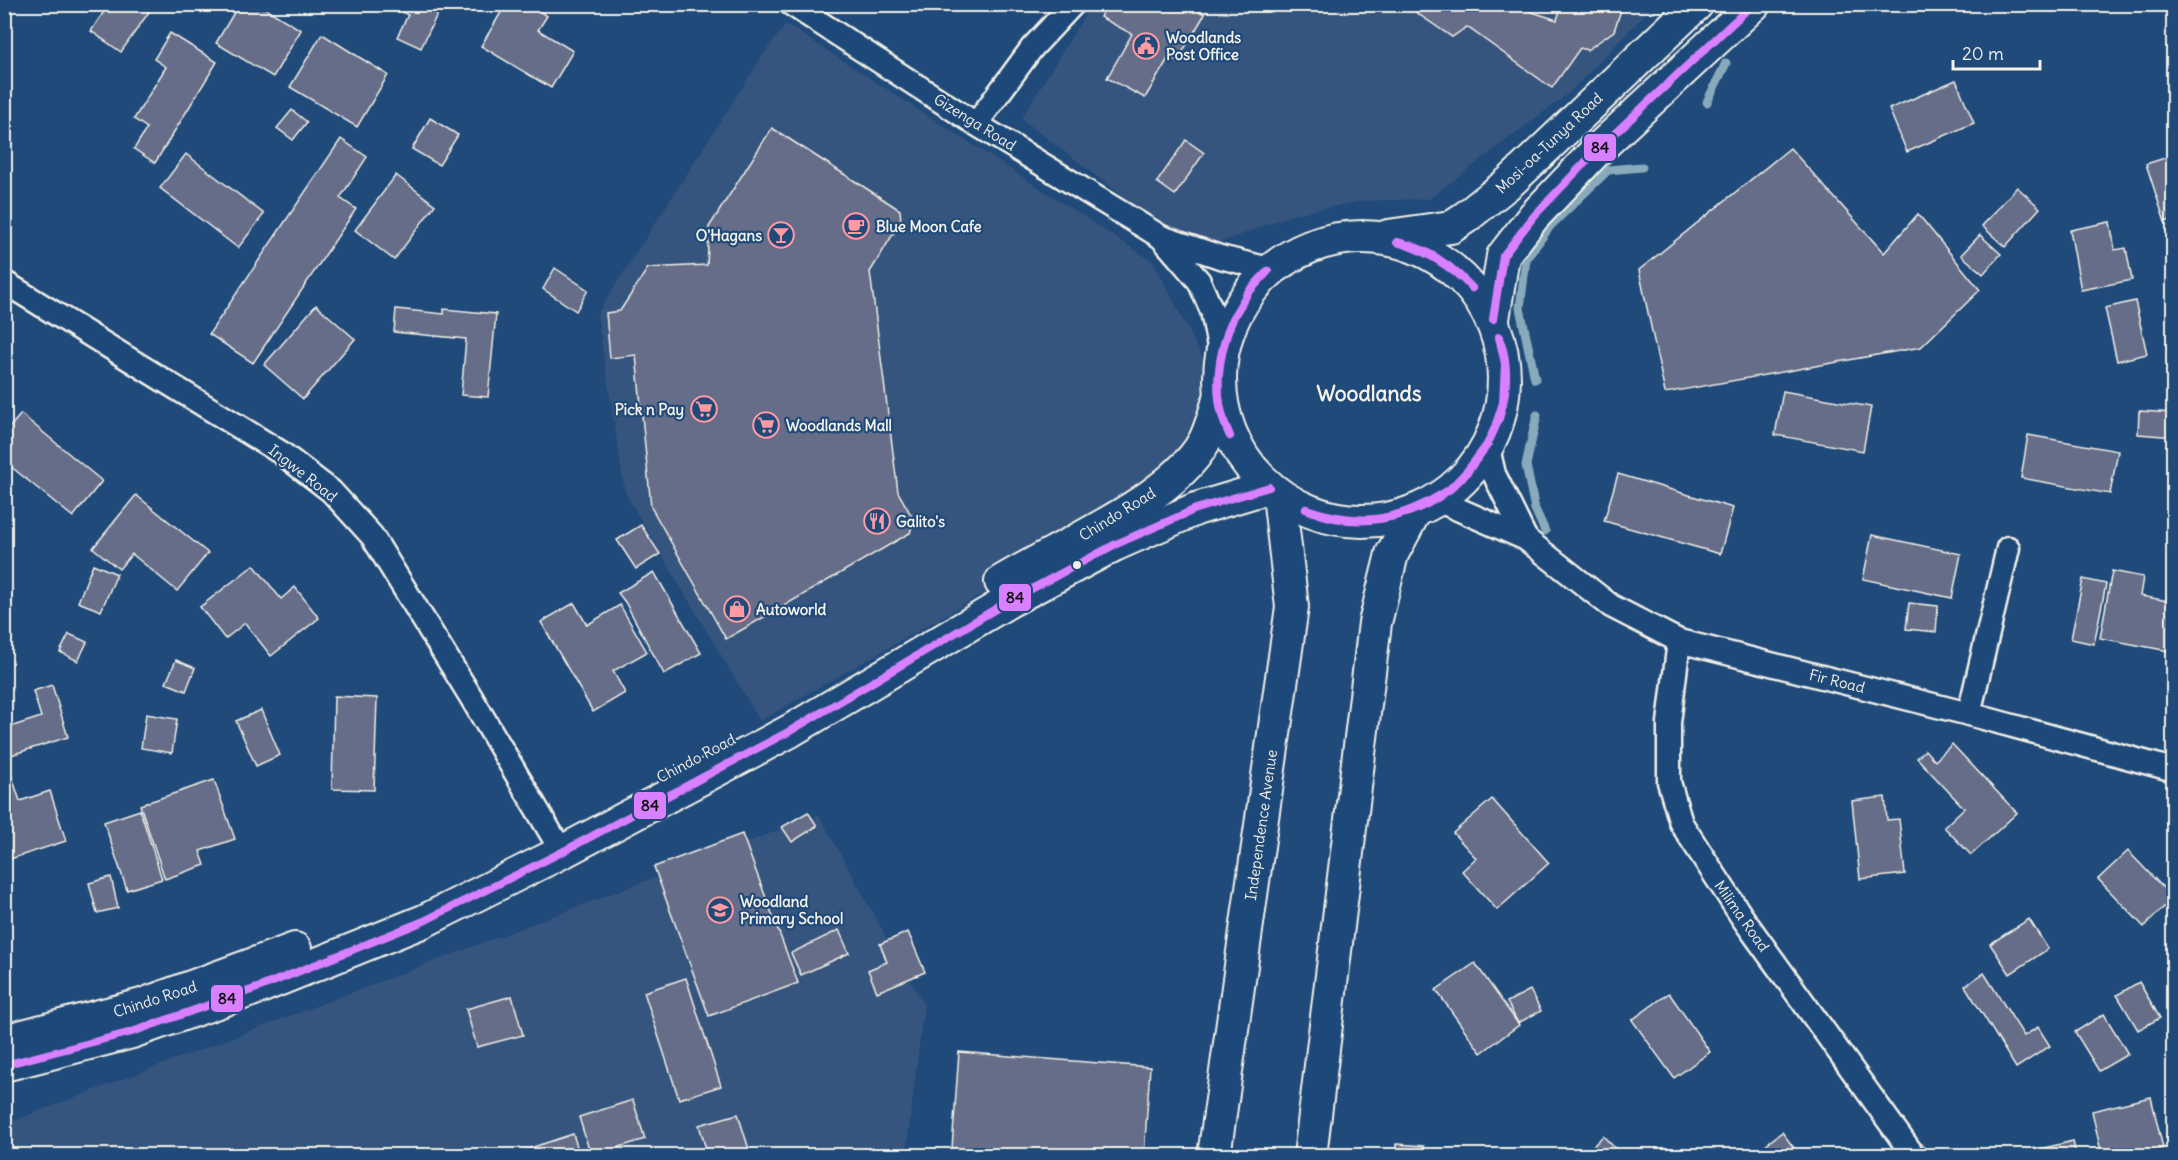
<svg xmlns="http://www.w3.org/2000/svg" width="2178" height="1160" font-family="Delius,sans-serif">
<rect width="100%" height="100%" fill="#1f4a7a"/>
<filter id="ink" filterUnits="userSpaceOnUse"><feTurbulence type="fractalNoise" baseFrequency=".0167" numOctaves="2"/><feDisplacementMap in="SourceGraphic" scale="12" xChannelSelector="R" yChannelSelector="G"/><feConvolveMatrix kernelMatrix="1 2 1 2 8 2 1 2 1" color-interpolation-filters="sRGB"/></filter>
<g filter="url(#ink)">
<g fill="#34547e">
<path d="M1091 5H1654L1569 93 1429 199 1362 201 1295 214 1217 244 1176 236 1021 119Z"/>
<path d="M786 24 1154 262 1203 359 1204 407 1172 486 760 721 625 493 597 314 763 55Z"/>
<path d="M819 815 924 1005 906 1155 5 1156V1124Z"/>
</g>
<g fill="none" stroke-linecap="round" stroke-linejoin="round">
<g stroke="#89aaba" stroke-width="9">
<path d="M1707 102 1726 63"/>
<path d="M1535 379 1520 308 1526 259 1550 226 1608 170 1642 167"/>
<path d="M1537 415 1526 465 1535 509 1545 531"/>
</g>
</g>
<g fill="#666d88" stroke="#f4f1e8" stroke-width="1.5">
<path d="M109 4H138L149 12 121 52 91 31Z"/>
<path d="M239 4H258L301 30 273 77 216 43Z"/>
<path d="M387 4H442L421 48 397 37 408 15Z"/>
<path d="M506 4H528L547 16 538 30 573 51 551 88 481 46Z"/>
<path d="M1107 4H1195L1193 8 1205 14 1177 61 1169 57 1145 98 1107 78 1132 34 1100 17Z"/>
<path d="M1416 4H1531L1529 11 1557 20 1562 4H1623L1614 31 1587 50 1580 48 1552 88 1467 27 1452 37 1414 11Z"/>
<path d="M170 33 217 62 155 163 134 149 147 128 134 119 166 67 154 59Z"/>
<path d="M322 34 388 75 357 127 290 87Z"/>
<path d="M1956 80 1974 123 1907 152 1889 109Z"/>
<path d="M292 110 307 122 293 140 277 128Z"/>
<path d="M430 118 458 135 439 165 412 149Z"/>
<path d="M772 128 900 210 901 221 870 272 898 492 914 520 910 533 726 639 651 507 636 355 610 358 606 313 620 311 648 268 707 265 709 227Z"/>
<path d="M341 139 367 157 340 198 356 209 253 363 209 334Z"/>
<path d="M1186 140 1204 153 1175 195 1157 182Z"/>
<path d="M1790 148 1884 253 1918 214 1980 290 1921 347 1665 393 1639 270Z"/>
<path d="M186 154 264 214 238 248 160 188Z"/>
<path d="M2174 155V219L2165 222 2146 164Z"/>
<path d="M396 175 435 205 394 260 355 230Z"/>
<path d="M2017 187 2040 208 2005 247 1982 226Z"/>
<path d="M2110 222 2115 250 2126 248 2132 280 2081 290 2070 230Z"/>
<path d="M1980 235 2001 254 1983 274 1961 255Z"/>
<path d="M555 268 588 290 576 311 543 289Z"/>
<path d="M2135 301 2147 354 2117 361 2105 308Z"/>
<path d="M316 305 355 339 303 399 264 365Z"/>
<path d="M396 309 444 314V309L496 314 488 397 461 395 466 339 394 332Z"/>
<path d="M1783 391 1871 407 1863 451 1775 435Z"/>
<path d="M2139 411 2174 413V437L2138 434Z"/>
<path d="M21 414 102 481 73 517 4 461V434Z"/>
<path d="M2028 435 2118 451 2110 494 2021 478Z"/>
<path d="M1618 474 1733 508 1720 554 1604 521Z"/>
<path d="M136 495 208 553 177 591 132 554 119 569 93 548Z"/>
<path d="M641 525 660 554 636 569 617 540Z"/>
<path d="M1872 535 1961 554 1952 598 1863 579Z"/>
<path d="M93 564 117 574 101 611 78 602Z"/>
<path d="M254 565 281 599 295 587 319 618 271 656 245 623 225 639 200 607Z"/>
<path d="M2112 571 2143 577 2140 596 2174 602V652L2100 638Z"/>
<path d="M654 572 701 653 664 674 625 602 618 593Z"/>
<path d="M2083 579 2106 584 2094 644 2071 639Z"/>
<path d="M574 603 587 625 620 605 647 652 613 671 625 693 593 712 541 622Z"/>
<path d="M1909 603 1938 606 1936 632 1906 629Z"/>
<path d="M69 634 87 642 78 661 60 652Z"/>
<path d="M176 660 195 668 186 691 166 683Z"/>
<path d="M52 685 68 737 11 755 4 729 41 717 33 691Z"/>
<path d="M334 696 377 698 374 790 332 789Z"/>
<path d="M261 710 280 755 256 766 236 721Z"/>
<path d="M146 714 177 719 172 753 141 748Z"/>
<path d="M1952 744 2017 813 1971 855 1944 827 1964 808 1917 758 1925 750 1935 761Z"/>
<path d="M9 768 20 801 50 791 66 841 4 861V770Z"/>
<path d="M214 780 235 839 200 851 205 865 165 879 140 805Z"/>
<path d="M1885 797 1887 820 1899 819 1905 874 1860 879 1852 801Z"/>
<path d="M1492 799 1549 863 1497 910 1462 871 1476 858 1453 833Z"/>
<path d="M140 810 162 879 127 890 104 822Z"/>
<path d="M808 812 817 826 792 842 782 827Z"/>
<path d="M742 834 798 983 709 1016 654 867Z"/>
<path d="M2128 851 2173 898 2144 927 2098 879Z"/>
<path d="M111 877 118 908 97 913 89 883Z"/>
<path d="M2029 919 2048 949 2010 974 1990 944Z"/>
<path d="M839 930 849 953 801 975 791 953Z"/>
<path d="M908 932 925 972 877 992 868 970 887 962 880 944Z"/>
<path d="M1475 963 1519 1025 1481 1053 1436 990Z"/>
<path d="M1984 973 2024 1036 2038 1027 2050 1046 2016 1068 1965 986Z"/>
<path d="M686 978 721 1086 679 1099 644 992Z"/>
<path d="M2139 982 2160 1018 2138 1030 2117 995Z"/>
<path d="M1530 990 1541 1011 1518 1023 1507 1002Z"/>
<path d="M1669 993 1710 1052 1674 1078 1632 1020Z"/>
<path d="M512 996 523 1035 477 1047 466 1009Z"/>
<path d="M2104 1014 2128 1054 2099 1071 2075 1032Z"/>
<path d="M959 1052 1150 1067 1144 1156H987L988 1150 952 1148Z"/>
<path d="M2151 1097 2163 1148 2133 1156H2102L2092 1111Z"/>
<path d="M633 1100 645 1139 591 1156 579 1117Z"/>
<path d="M738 1114 751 1156H708L699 1125Z"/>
<path d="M1782 1132 1800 1156H1751Z"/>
<path d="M573 1134 580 1156H506Z"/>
<path d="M1603 1136 1623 1156H1583Z"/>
<path d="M2073 1141 2076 1156H2025L2024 1153Z"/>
<path d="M1396 1144 1424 1146V1156H1395Z"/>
</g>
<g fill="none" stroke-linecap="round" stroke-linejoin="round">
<g stroke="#f4f1e8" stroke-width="27">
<g id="minor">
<path d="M791 4 976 124 1161 237 1220 257 1269 269"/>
<path d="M976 124 1032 48 1073 4"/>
<path d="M1162 238 1199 281 1212 311 1221 357"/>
<path d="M4 282 280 452 331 491 372 536 471 697 562 852"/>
<path d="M1487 444 1494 474 1526 539"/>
<path d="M1437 500 1526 539 1611 606 1679 641 1969 714 2174 770"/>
<path d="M1679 641 1669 723V782L1681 823 1742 917 1914 1156"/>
<path d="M1969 714 2008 548"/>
</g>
</g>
<g stroke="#f4f1e8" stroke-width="36">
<g id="secondary">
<path d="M1388 236 1451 227 1466 217 1511 181 1697 4"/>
<circle cx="1362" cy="379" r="142"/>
<path d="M1493 319 1503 256 1534 216 1594 153 1754 4"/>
<path d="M1001 582C1058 547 1172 500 1204 442 1210 431 1214 416 1218 403"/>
<path d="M4 1041 142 1005 295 949"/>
<path d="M4 1065 132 1032 260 987 424 921 562 852 790 731 1009 601 1114 545 1196 509 1269 487"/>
<path d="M1214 1156 1292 607 1279 495"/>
<path d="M1310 1156 1375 623 1392 554 1415 511"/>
</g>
</g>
<use href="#minor" stroke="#1f4a7a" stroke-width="22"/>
<use href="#secondary" stroke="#1f4a7a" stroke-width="32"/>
<g stroke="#1f4a7a" stroke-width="12">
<g id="bus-1">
<path d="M1397 242C1428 248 1452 266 1472 288"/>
<path d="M1397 242C1427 251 1451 266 1472 288"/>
<path d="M1234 316 1248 292 1268 271"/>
<path d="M1234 316 1248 293 1268 271"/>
<path d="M1493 319 1503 256 1534 216 1594 153 1753 4"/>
<path d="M1499 337C1507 358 1508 381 1503 403"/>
<path d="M1499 337 1505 364 1503 403"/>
<path d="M1230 436C1211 398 1217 353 1234 316"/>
<path d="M1230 436C1211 397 1218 354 1234 316"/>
<path d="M1487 445 1494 430 1503 403"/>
<path d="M1487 445 1499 419 1503 403"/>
<path d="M1450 489 1468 470 1487 445"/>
<path d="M1450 489 1465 475 1487 445"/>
<path d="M1306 509C1363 528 1400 521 1450 489"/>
<path d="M1306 509C1354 530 1410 521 1450 489"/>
<path d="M4 1065 132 1032 260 987 424 921 562 852 790 731 1009 601 1114 545 1196 509 1269 487"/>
</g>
</g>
<use href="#bus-1" stroke="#d880ff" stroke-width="8"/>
</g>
</g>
<defs>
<g id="civic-ring" transform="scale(1.35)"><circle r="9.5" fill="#1f4a7a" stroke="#ff9aa2" stroke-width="1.5"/><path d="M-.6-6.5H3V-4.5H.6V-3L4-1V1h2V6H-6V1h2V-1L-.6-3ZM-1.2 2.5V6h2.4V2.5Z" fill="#ff9aa2"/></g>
<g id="cafe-ring" transform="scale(1.35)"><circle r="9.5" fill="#1f4a7a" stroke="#ff9aa2" stroke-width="1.5"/><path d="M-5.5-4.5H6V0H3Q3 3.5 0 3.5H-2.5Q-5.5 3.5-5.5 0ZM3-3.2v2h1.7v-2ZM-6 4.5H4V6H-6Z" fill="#ff9aa2"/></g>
<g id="bar-ring" transform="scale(1.35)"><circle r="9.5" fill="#1f4a7a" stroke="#ff9aa2" stroke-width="1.5"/><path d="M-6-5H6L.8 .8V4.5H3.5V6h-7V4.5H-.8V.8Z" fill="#ff9aa2"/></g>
<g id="supermarket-ring" transform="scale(1.35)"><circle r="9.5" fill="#1f4a7a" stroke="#ff9aa2" stroke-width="1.5"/><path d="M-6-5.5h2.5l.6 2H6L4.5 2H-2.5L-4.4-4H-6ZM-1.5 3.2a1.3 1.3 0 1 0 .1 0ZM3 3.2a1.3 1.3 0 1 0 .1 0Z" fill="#ff9aa2"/></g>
<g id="restaurant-ring" transform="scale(1.35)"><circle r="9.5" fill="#1f4a7a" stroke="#ff9aa2" stroke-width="1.5"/><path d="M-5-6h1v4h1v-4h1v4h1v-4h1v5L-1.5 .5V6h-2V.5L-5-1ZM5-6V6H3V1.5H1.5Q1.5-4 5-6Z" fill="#ff9aa2"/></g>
<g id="shop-ring" transform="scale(1.35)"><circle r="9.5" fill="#1f4a7a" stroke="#ff9aa2" stroke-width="1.5"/><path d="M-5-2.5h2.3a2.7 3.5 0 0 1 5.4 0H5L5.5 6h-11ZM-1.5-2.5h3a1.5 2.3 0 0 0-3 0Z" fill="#ff9aa2"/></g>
<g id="school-ring" transform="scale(1.35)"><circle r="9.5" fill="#1f4a7a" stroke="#ff9aa2" stroke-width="1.5"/><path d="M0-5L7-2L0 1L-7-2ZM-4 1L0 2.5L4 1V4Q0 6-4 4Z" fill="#ff9aa2"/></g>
</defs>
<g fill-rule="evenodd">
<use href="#civic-ring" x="1146" y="46"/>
<use href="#cafe-ring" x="856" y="226"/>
<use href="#bar-ring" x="781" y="235"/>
<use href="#supermarket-ring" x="704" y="409"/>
<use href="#supermarket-ring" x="766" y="425"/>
<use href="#restaurant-ring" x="877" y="521"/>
<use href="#shop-ring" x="737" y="609"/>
<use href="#school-ring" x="720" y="910"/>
</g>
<circle fill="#f4f1e8" stroke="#1f4a7a" stroke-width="2" cx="1077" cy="565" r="5"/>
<g text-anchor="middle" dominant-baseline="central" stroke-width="4.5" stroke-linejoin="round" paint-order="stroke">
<g font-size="15" font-weight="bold" fill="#f4f1e8" stroke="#1f4a7a" text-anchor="start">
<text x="1166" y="37">Woodlands<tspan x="1166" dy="17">Post Office</tspan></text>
<text x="876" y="226">Blue Moon Cafe</text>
<text x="762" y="235" text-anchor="end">O'Hagans</text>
<text x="684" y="409" text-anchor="end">Pick n Pay</text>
<text x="786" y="425">Woodlands Mall</text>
<text x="896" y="521">Galito's</text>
<text x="756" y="609">Autoworld</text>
<text x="740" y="901">Woodland<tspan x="740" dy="17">Primary School</tspan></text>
</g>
<g font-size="15" fill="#f4f1e8" stroke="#1f4a7a">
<text transform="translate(975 122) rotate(32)">Gizenga Road</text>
<text transform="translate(1549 143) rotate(-43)">Mosi-oa-Tunya Road</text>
<text transform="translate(303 473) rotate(38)">Ingwe Road</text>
<text transform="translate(1117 514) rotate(-32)">Chindo Road</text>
<text transform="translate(1837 681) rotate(14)">Fir Road</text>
<text transform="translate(696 758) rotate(-28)">Chindo Road</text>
<text transform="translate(1261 825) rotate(-82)">Independence Avenue</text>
<text transform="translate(1742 916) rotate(55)">Milima Road</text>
<text transform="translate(155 999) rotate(-18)">Chindo Road</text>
</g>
<g font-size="21" font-weight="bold" fill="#f4f1e8" stroke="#1f4a7a">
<text x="1369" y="393">Woodlands</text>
</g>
</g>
<g stroke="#1f4a7a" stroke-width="2">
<rect x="1583" y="133" width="34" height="29" rx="6" fill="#d880ff"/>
<rect x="998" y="583" width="34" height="29" rx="6" fill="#d880ff"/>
<rect x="633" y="791" width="34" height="29" rx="6" fill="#d880ff"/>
<rect x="210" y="984" width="34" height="29" rx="6" fill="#d880ff"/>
</g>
<g font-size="16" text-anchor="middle" font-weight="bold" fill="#111">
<text x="1600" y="153">84</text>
<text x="1015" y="603">84</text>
<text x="650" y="811">84</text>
<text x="227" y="1004">84</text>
</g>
<rect width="2178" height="1160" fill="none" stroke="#1f4a7a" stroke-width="24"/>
<rect x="12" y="12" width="2154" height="1136" fill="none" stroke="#f4f1e8" stroke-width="2" filter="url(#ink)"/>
<path d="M1953 60v9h87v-9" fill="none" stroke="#f4f1e8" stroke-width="3"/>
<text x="1962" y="60" font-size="18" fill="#f4f1e8" stroke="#1f4a7a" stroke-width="4.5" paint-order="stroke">20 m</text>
</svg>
